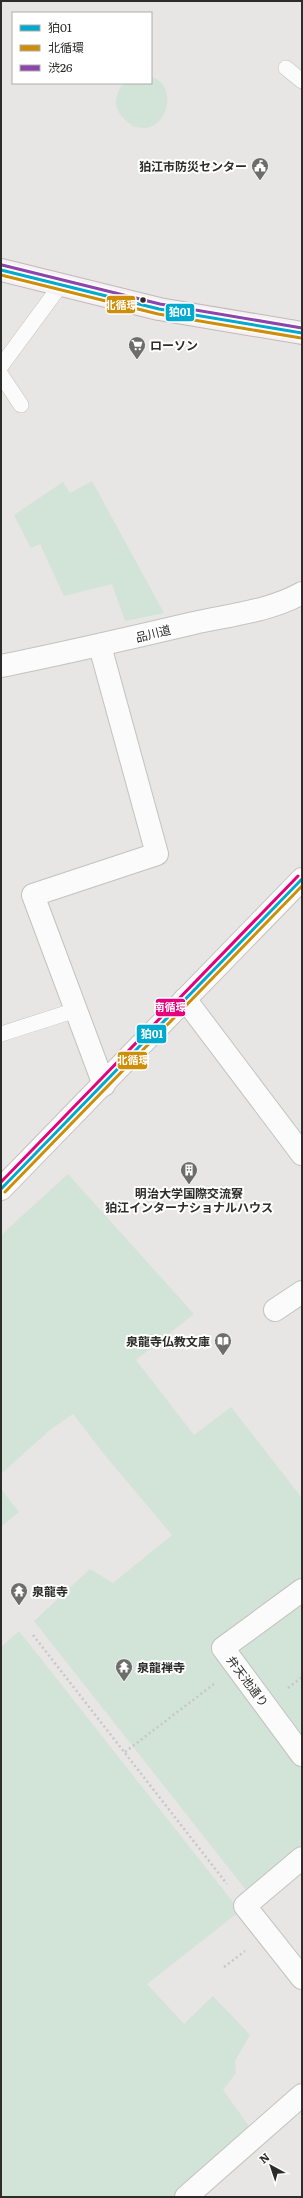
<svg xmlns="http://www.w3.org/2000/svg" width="303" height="2198" font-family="Literata,'Noto Sans JP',serif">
<rect width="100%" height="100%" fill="#e7e6e4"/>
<g fill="#d2e4d7">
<path d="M151 77C174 82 172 119 150 127 145 129 139 127 134 127 123 119 111 108 118 93 119 89 121 85 125 83 132 81 144 83 151 83Z"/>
<path d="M92 481 164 613 125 621 112 584 64 596 40 544 31 548 14 515 63 482 70 493Z"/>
<path d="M68 1174 194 1314 136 1360 194 1435 231 1407 302 1498V1858L253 1899 34 1621 90 1569 113 1583 172 1535 103 1453 73 1414 50 1430 1 1474V1235Z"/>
<path d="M1 1489 19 1512 1 1527Z"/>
<path d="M19 1631 240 1911 147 1984 184 2024 213 1996 250 2035 235 2061 236 2073 223 2090 256 2136 187 2197H1V1647Z"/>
</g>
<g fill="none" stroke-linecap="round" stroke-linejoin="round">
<g stroke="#c2c2c0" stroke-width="16">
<g id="service">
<path d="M286 68 302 81"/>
<path d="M1 366 60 286"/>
<path d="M1 375 21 405"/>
<path d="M1 1034 76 1010"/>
</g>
</g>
<g stroke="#c2c2c0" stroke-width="24">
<g id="minor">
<path d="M100 646 157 854 33 895 104 1085"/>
<path d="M1 666C66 653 130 638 194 623 230 615 270 611 302 593"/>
<path d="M185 999 302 1154"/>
<path d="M275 1310 302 1292"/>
<path d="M302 1590 223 1648 302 1755"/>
<path d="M302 1858 245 1906 302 1978"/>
<path d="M186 2197 302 2095"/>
</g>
</g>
<g stroke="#c2c2c0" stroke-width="24">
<path id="tertiary" d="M1 1189 302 879"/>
</g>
<g stroke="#c3b8b9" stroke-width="24">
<path id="primary" d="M1 270 159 309 302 333"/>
</g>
<g stroke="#c7c7c6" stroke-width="2.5" stroke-dasharray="2 3" stroke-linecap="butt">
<path d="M33 1635 227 1884"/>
<path d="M288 1688 302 1677"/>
<path d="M125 1752 214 1684"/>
<path d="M224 1967 245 1951"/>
</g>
<use href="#service" stroke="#fbfbfb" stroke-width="15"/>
<use href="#minor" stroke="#fbfbfb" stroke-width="22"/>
<use href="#tertiary" stroke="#fbfbfb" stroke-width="22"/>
<use href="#primary" stroke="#f6f1f2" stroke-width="22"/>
<g stroke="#fff" stroke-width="6">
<g id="bus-1">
<path d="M1 270 159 309 302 333"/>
<path d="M1 1189 302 879"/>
</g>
</g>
<g stroke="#fff" stroke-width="6">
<g id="bus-2">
<path d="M1 275 158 314 301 338"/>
<path d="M5 1192 302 886"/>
</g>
</g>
<g stroke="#fff" stroke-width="6">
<path id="bus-3" d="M2 265 160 304 302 328"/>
</g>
<g stroke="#fff" stroke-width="6">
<path id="bus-4" d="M1 1182 298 876"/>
</g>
<use href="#bus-1" stroke="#00a9ce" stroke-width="3"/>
<use href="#bus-2" stroke="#ce8e08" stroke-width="3"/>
<use href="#bus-3" stroke="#8e44ad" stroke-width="3"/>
<use href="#bus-4" stroke="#e5007d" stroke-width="3"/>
</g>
<defs>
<g id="civic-pin" transform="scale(0.9)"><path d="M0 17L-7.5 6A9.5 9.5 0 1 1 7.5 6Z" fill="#6d6d6b" stroke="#fff"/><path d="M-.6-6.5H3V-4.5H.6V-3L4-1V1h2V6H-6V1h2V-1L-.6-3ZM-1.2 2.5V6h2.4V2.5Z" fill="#fff"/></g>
<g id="supermarket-pin" transform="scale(0.9)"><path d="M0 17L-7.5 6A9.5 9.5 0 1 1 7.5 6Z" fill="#6d6d6b" stroke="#fff"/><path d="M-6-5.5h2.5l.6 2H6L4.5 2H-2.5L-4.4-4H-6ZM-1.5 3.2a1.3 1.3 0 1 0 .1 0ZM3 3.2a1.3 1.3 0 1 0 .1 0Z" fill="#fff"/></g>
<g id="building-pin" transform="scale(0.9)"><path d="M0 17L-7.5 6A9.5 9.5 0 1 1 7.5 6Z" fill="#6d6d6b" stroke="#fff"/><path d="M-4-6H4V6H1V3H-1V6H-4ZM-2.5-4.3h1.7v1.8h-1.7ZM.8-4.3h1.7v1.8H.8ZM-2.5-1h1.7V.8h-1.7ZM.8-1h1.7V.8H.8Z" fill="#fff"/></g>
<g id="library-pin" transform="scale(0.9)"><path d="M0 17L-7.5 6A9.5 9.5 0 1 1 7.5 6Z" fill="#6d6d6b" stroke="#fff"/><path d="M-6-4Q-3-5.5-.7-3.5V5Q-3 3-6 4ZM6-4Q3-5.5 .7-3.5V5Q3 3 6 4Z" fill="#fff"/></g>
<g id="temple-pin" transform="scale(0.9)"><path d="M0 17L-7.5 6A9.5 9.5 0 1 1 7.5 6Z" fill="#6d6d6b" stroke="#fff"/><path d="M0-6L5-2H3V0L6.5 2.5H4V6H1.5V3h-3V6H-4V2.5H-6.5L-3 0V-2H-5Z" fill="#fff"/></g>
</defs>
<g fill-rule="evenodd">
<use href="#civic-pin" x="260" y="166"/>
<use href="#supermarket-pin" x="137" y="345"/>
<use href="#building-pin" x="189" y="1170"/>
<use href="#library-pin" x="223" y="1341"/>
<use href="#temple-pin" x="19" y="1591"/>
<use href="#temple-pin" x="124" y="1667"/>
</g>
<circle fill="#2c2c2a" stroke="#fff" stroke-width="1.5" cx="143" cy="300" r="3.5"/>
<g text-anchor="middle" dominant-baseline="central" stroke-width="4" stroke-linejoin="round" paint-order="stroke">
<g font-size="12" font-weight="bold" fill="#2c2c2a" stroke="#fff" text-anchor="start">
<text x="247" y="166" text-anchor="end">狛江市防災センター</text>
<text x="150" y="345">ローソン</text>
<text x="189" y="1193" text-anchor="middle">明治大学国際交流寮<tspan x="189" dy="14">狛江インターナショナルハウス</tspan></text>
<text x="210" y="1341" text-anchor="end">泉龍寺仏教文庫</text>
<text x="32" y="1591">泉龍寺</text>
<text x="137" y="1667">泉龍禅寺</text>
</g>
<g font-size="12" fill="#2c2c2a" stroke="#fff">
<text transform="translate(153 633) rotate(-14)">品川道</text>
<text transform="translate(248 1681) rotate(53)">弁天池通り</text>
</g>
</g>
<g stroke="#fff" stroke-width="1.5">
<rect x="106" y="295" width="30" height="19" rx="4" fill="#ce8e08"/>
<rect x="165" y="303" width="30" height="19" rx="4" fill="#00a9ce"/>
<rect x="155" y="998" width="31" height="19" rx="4" fill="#e5007d"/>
<rect x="136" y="1024" width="31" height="20" rx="4" fill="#00a9ce"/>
<rect x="117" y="1051" width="31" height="19" rx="4" fill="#ce8e08"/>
</g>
<g font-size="11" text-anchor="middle" font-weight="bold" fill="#fff">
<text x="121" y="309">北循環</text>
<text x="180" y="316">狛01</text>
<text x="170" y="1011">南循環</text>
<text x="152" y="1038">狛01</text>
<text x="133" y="1064">北循環</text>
</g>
<rect width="303" height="2198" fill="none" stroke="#2c2c2a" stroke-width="4"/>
<rect x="12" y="12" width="140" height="72" fill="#ffffff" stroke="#ababaa"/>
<rect x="20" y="25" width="20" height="6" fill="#00a9ce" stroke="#ababaa"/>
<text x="48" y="32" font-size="12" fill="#2c2c2a">狛01</text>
<rect x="20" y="45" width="20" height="6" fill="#ce8e08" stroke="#ababaa"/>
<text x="48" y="52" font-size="12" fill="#2c2c2a">北循環</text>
<rect x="20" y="65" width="20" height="6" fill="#8e44ad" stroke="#ababaa"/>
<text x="48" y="72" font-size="12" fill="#2c2c2a">渋26</text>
<g transform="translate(271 2166) rotate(320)" stroke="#ffffff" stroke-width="3" paint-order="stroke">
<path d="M0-3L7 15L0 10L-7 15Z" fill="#2c2c2a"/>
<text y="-6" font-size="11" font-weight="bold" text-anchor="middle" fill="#2c2c2a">N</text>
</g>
</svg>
